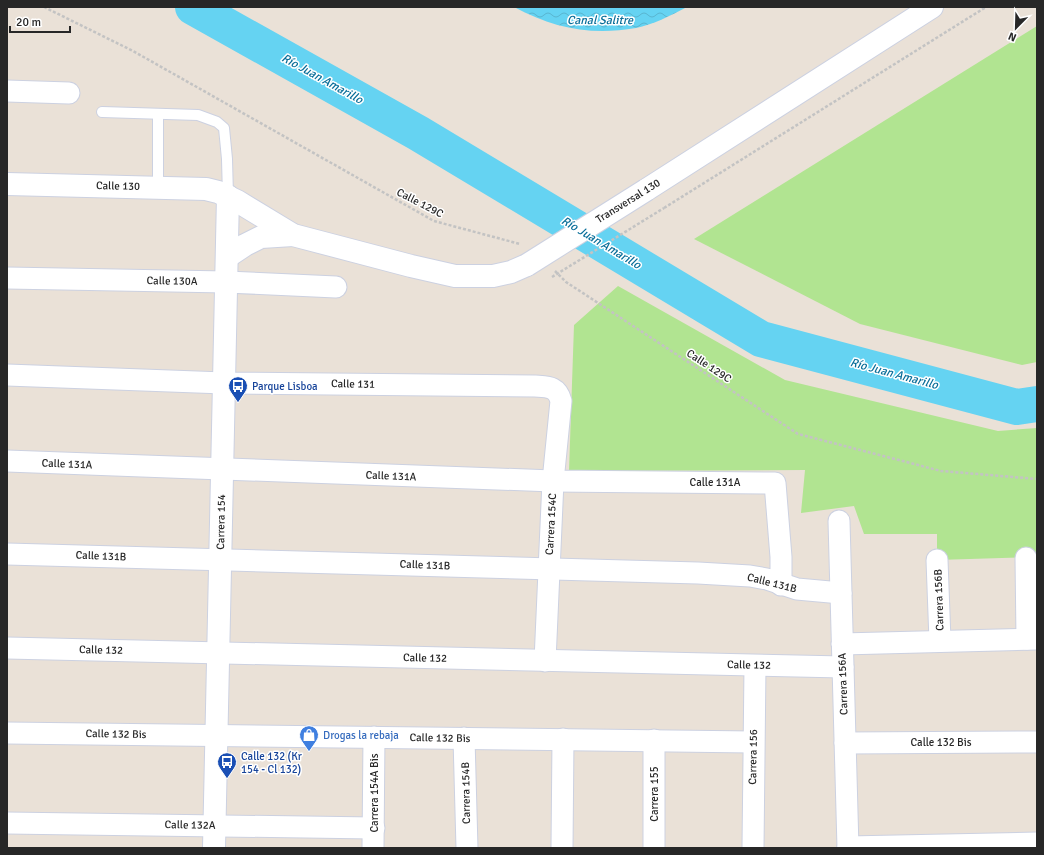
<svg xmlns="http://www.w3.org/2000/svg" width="1044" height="855" font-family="Signika,sans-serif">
<defs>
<pattern id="water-waves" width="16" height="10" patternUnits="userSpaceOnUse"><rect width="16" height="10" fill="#65d3f2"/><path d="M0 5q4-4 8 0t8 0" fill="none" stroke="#58b5d0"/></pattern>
</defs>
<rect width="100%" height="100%" fill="#eae1d7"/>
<g fill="#b1e491">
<path d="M1037 26V362L1022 365 860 324 694 239Z"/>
<path d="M618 286 785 380 998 431 1037 428V557L937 560V534H864L854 506 801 513 805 470 569 471 574 325Z"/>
</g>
<path fill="url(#water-waves)" d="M514 7H687C672 15 652 25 636 28 591 36 553 28 514 7Z"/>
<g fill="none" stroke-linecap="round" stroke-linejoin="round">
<path stroke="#65d3f2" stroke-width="36" d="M193 7 418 133 761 339 1017 407 1037 404"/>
<g stroke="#ccd1e1" stroke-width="12">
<g id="lane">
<path d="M102 112 198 115 217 122 224 128 227 159 228 196"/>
<path d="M158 114V187"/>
</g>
</g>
<g stroke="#ccd1e1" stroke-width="23">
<g id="street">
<path d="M7 91 69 93"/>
<path d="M7 278 226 282 336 287"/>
<path d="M7 375 224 383 535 386C548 387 557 386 561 401L553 481 545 661"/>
<path d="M7 461 553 481 775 483 781 557V585"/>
<path d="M839 521 848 848"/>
<path d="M7 554 698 573 750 576 767 579 797 589 841 593"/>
<path d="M1026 558 1027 639"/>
<path d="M937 560 940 641"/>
<path d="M842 644 1037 639"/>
<path d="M7 648 843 667"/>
<path d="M7 733 753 742"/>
<path d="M464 738 467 848"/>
<path d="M845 743 1037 742"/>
<path d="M7 823 374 828"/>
<path d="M848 847 1037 843"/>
<path d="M373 848 374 737"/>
<path d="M562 848 563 739"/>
<path d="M654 848V740"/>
<path d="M753 848 755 666"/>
</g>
</g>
<g stroke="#ccd1e1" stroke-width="24">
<g id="secondary">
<path d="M7 184 206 189 218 192 237 201 293 235 411 266 455 276H493L511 272 527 265"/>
<path d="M646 190 932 7"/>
<path d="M227 257 245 245 261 237 293 235"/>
<path d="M214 848 228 196"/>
</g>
</g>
<g stroke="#c3c3c3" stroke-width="2.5" stroke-dasharray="3 2" stroke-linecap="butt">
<path d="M44 7 133 51 434 221 520 244"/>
<path d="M664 208 986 7"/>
<path d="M555 271 566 282 798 434 941 471 1037 479"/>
</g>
<use href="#lane" stroke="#fff" stroke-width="10"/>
<use href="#street" stroke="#fff" stroke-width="21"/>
<use href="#secondary" stroke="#fff" stroke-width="22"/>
<g stroke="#ccd1e1" stroke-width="24" stroke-linecap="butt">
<path id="secondary-bridge" d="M527 265 646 190"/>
</g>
<path stroke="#c3c3c3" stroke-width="2.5" stroke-dasharray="3 2" stroke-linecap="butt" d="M552 277 664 208"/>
<use href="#secondary-bridge" stroke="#fff" stroke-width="22"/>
</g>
<defs>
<g id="bus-pin" transform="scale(1)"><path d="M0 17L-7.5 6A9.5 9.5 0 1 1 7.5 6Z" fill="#1a4fb4" stroke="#fff"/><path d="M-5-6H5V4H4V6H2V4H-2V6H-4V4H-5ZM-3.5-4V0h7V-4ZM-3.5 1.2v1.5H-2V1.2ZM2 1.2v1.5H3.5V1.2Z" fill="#fff"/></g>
<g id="shop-pin" transform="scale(1)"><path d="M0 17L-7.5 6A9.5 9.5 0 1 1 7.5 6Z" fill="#3f7fe0" stroke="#fff"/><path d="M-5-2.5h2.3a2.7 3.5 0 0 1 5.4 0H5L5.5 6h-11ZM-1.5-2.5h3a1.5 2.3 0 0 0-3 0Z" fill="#fff"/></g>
</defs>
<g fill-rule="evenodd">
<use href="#bus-pin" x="238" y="386"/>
<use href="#shop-pin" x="309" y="735"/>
<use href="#bus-pin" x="227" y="762"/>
</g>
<g text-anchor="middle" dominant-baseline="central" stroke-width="3" stroke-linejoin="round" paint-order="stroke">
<g font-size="11" fill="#272727" stroke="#fff">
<text transform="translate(118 186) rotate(1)">Calle 130</text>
<text transform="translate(628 201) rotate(-32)">Transversal 130</text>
<text transform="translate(420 203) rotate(27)">Calle 129C</text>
<text transform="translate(172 281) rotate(1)">Calle 130A</text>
<text transform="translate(709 366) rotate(33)">Calle 129C</text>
<text transform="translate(353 384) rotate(1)">Calle 131</text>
<text transform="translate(67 464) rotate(2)">Calle 131A</text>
<text transform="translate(391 476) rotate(2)">Calle 131A</text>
<text x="715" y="482">Calle 131A</text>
<text transform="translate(221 522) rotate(-89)">Carrera 154</text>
<text transform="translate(551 524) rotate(-87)">Carrera 154C</text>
<text transform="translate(101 556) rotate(2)">Calle 131B</text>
<text transform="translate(425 565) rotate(2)">Calle 131B</text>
<text transform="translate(772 583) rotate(14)">Calle 131B</text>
<text transform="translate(939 600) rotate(-92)">Carrera 156B</text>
<text transform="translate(101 650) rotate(1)">Calle 132</text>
<text transform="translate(425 658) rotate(1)">Calle 132</text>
<text transform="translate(749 665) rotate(1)">Calle 132</text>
<text transform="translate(843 684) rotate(-92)">Carrera 156A</text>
<text transform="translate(116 734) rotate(1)">Calle 132 Bis</text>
<text transform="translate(440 738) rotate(1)">Calle 132 Bis</text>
<text x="941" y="742">Calle 132 Bis</text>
<text transform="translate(753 757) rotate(-89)">Carrera 156</text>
<text transform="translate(374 793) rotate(-90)">Carrera 154A Bis</text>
<text transform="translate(466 793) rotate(-91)">Carrera 154B</text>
<text transform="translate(654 794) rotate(-90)">Carrera 155</text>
<text transform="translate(190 825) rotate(1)">Calle 132A</text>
</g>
<g font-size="11" fill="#164399" stroke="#fff" text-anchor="start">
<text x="252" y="386">Parque Lisboa</text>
<text x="241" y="756">Calle 132 (Kr<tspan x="241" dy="13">154 - Cl 132)</tspan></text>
</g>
<g font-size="11" fill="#366cbe" stroke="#fff" text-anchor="start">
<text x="323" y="735">Drogas la rebaja</text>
</g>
<g font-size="12" font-style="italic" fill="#096e99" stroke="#fff">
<text x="600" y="20">Canal Salitre</text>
<text transform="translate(322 79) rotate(29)">Río Juan Amarillo</text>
<text transform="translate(601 243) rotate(31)">Río Juan Amarillo</text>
<text transform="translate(894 374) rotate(15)">Río Juan Amarillo</text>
</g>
</g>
<rect width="1044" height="855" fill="none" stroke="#272727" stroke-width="16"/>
<g transform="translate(1016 28) rotate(203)" stroke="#ffffff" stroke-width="3" paint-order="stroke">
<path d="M0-3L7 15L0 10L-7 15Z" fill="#272727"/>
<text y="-6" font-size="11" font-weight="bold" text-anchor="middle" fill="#272727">N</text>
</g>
<path d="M10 26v6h60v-6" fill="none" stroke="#272727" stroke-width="2"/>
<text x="16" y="26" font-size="12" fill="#272727" stroke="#ffffff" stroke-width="3" paint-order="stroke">20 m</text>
</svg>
